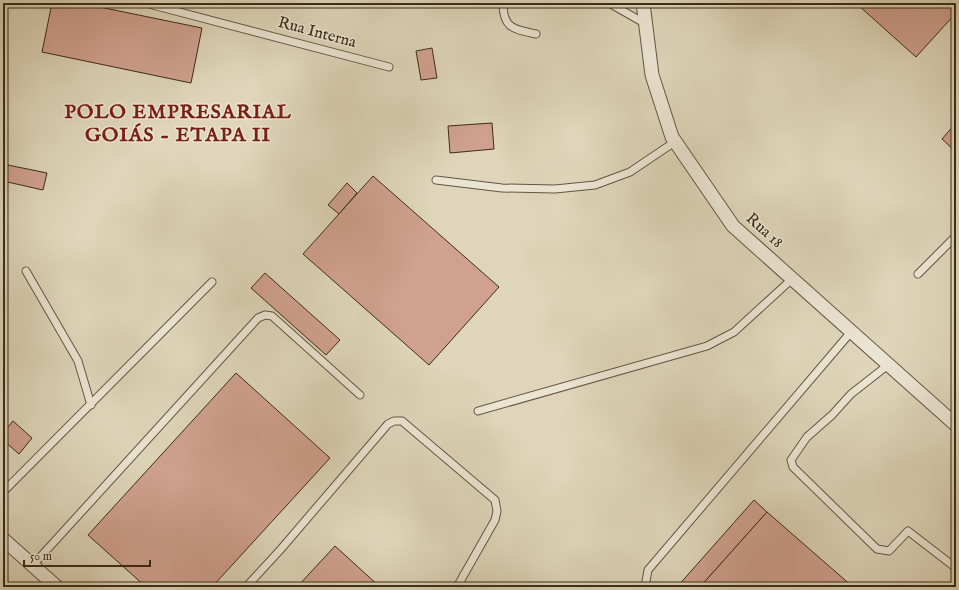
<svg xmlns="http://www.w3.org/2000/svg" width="959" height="590" font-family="'IM FELL English',serif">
<rect width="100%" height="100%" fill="#ded5ba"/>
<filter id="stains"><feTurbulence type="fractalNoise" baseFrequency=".005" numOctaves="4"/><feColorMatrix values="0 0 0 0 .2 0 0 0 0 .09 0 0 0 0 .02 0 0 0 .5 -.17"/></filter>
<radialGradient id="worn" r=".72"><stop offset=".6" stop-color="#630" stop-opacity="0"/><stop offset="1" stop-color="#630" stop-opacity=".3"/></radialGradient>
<g fill="#d0a18f" stroke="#3b2c19">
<path d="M52 3H80L202 28 191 83 42 52Z"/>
<path d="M860 3H956V13L916 57 858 5Z"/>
<path d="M432 48 437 78 421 80 416 51Z"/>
<path d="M492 123 494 149 450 153 448 126Z"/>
<path d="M956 123V152L942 139Z"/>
<path d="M3 164 47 173 43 190 3 181Z"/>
<path d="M373 176 499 287 429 365 303 254Z"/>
<path d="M347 183 357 193 339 214 328 205Z"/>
<path d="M265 273 340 340 326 355 251 288Z"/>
<path d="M236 373 330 458 212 587H146L88 535Z"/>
<path d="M13 421 32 438 19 454 3 440V433Z"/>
<path d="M754 500 767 512 700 587H677Z"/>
<path d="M767 512 853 587H700Z"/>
<path d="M335 546 380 587H297Z"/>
</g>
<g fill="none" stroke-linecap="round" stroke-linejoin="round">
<g stroke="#645641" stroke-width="9">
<g id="service">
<path d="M145 3 389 67"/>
<path d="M503 3C503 29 514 29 536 34"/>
<path d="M609 3 646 24"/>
<path d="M436 180 502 188 555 189 595 185 630 172 676 141"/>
<path d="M26 271 78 361 91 405"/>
<path d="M918 274 956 236"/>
<path d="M888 365 851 394 832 415 807 437 791 460 793 467 877 549 889 551 908 531 956 568"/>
<path d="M478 411 707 346 734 332 792 279"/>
<path d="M3 492 212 282"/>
<path d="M33 565 258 318 265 315 272 316 360 395"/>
<path d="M246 587 281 549 388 424 394 421H402L495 500 497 511 495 520 457 587"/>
<path d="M645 587 648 570 851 332"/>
</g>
</g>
<g stroke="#645641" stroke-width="15">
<g id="minor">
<path d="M643 3 652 75 672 137 733 226 956 425"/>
<path d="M3 539 57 587"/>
</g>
</g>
<use href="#service" stroke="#eae4d2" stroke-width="7"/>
<use href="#minor" stroke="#eae4d2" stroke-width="13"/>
</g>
<g text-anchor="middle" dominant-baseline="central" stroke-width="3" stroke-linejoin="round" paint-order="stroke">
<g font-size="16" fill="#3b2c19" stroke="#eae4d2">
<text transform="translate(317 33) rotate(15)">Rua Interna</text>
<text transform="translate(764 231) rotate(42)">Rua 18</text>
</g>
<g font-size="20" font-weight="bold" letter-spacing="1" fill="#7a1f14" stroke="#eae4d2">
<text x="178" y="112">POLO EMPRESARIAL<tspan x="178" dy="23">GOIÁS - ETAPA II</tspan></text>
</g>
</g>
<rect width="959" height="590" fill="none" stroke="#ded5ba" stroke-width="16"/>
<rect x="4" y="4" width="951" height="582" fill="none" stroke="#3b2c19" stroke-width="2"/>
<rect x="8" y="8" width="943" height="574" fill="none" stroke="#3b2c19"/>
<path d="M24 560v6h126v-6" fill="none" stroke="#3b2c19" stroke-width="2"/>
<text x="30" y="560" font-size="12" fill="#3b2c19" stroke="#eae4d2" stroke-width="3" paint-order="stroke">50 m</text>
<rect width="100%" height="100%" filter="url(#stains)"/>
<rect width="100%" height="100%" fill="url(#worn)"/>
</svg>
